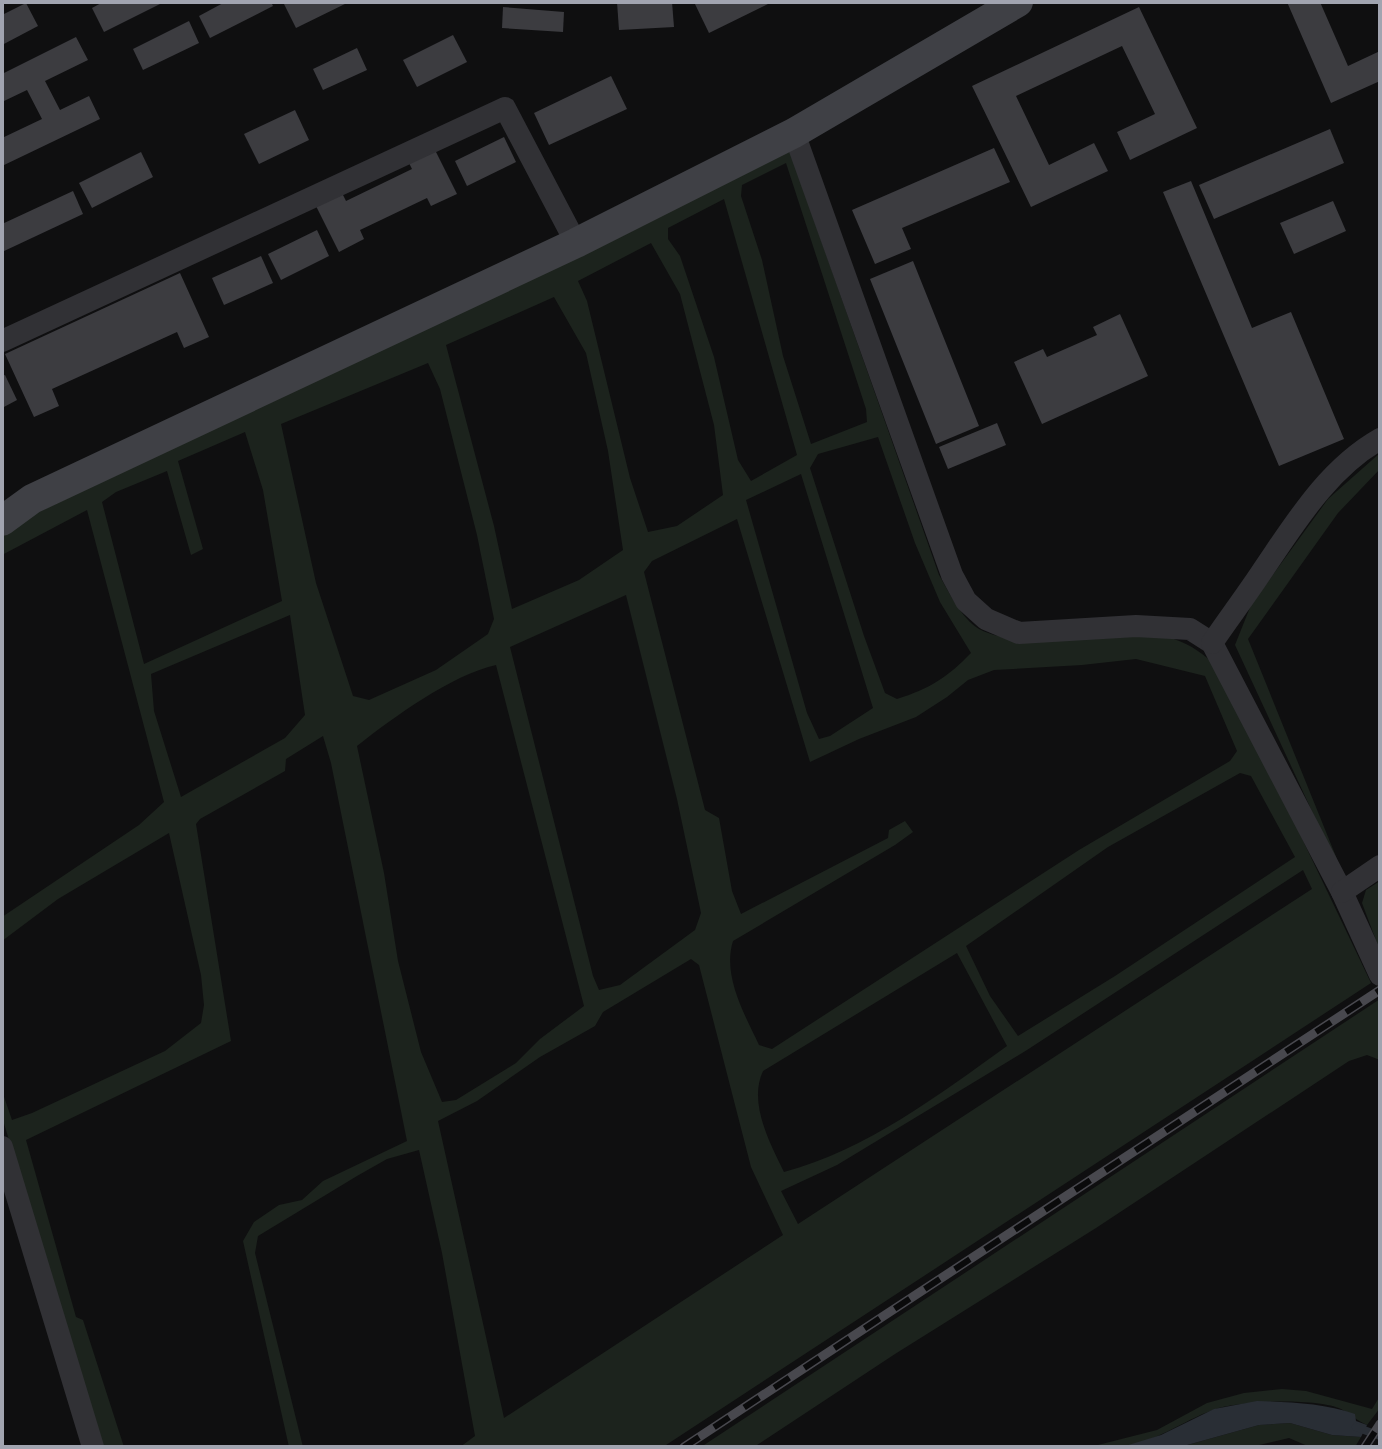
<svg xmlns="http://www.w3.org/2000/svg" width="1382" height="1449" font-family="'PT Sans Narrow',sans-serif">
<rect width="100%" height="100%" fill="#0f0f10"/>
<g fill="#1c231d" fill-rule="evenodd">
<path d="M788 146 939 575C949 592 961 618 979 629 992 636 1007 638 1021 639 1069 645 1144 622 1186 644 1202 652 1213 662 1224 675L1371 983 663 1447H460L475 1436 442 1253 419 1150 387 1159 357 1176 258 1236 255 1253 303 1447H289L243 1241 254 1222 279 1205 302 1200 323 1181 407 1141 331 763 323 736 286 759 285 771 200 819 196 824 231 1041 26 1140 76 1317 83 1320 124 1447H103L2 1117V1091L12 1120 32 1113 165 1051 201 1023 204 1005 201 975 169 833 58 899 2 941V917L139 825 164 802 87 510 2 555V530ZM786 163 866 409 867 422 811 444 783 356 762 260 741 196 742 185ZM724 199 797 455 751 481 738 460 714 357 680 256 668 239V228ZM651 243 680 294 714 425 723 495 677 526 648 532 630 478 587 301 578 281ZM554 297 586 353 608 451 623 550 579 580 512 609 494 526 446 345ZM428 363 440 389 477 535 494 619 488 634 436 670 369 700 353 696 316 583 281 424ZM245 432 263 490 282 601 144 664 102 502 116 492 167 471 191 555 203 549 178 461ZM878 437 915 543 940 602 971 653C948 677 929 689 897 699L885 693 864 636 810 468 818 454ZM801 474 873 708 830 736 819 739 807 713 746 500ZM737 519 810 762 859 739 916 717 947 697 968 680 994 670 1082 665 1136 659 1205 676 1237 751 1230 761 1079 850 772 1049 759 1045C745 1015 722 976 733 941L895 845 913 832 905 821 889 830 888 838 741 914 732 891 719 818 705 810 644 572 652 561ZM626 595 677 799 701 913 695 930 620 985 599 990 593 976 510 647ZM290 615 305 715 285 738 181 797 154 711 151 674ZM496 665 584 1006 540 1039 516 1063 456 1100 442 1102 421 1052 398 961 384 873 357 746C394 717 451 675 496 665ZM1240 773 1251 776 1295 857 1115 976 1018 1036 990 996 966 946 1108 847ZM1303 870 1312 889 798 1224 781 1191 837 1165 1027 1050ZM957 953 1007 1046C939 1095 866 1150 784 1172 770 1143 748 1103 763 1071ZM691 959 699 965 751 1167 783 1235 504 1418 438 1121 477 1101 540 1057 595 1026 603 1012Z"/>
<path d="M1380 453V469L1338 513 1248 639 1341 869 1336 863 1235 645 1251 605 1328 499Z"/>
<path d="M1380 881V951L1362 903 1366 890Z"/>
<path d="M1380 999V1060L1367 1055 1349 1061 1096 1228 895 1354 754 1447H701Z"/>
<path d="M1282 1389 1306 1391 1372 1409 1380 1396V1408L1367 1425C1357 1421 1351 1414 1341 1409 1317 1398 1238 1400 1213 1410 1182 1421 1155 1443 1121 1447 1111 1448 1100 1447 1090 1447L1157 1430 1207 1403 1244 1393Z"/>
<path d="M1290 1423 1332 1435 1361 1437 1355 1447H1310L1289 1438 1251 1447H1180L1259 1425Z"/>
</g>
<path fill="#292e35" d="M1257 1401C1290 1402 1324 1403 1355 1414L1356 1421 1367 1425 1361 1437 1332 1435 1290 1423 1259 1425 1180 1447H1122L1161 1435 1214 1409Z"/>
<g fill="none" stroke-linecap="round" stroke-linejoin="round">
<path stroke="#292e35" stroke-width="8" d="M1356 1427 1380 1436"/>
</g>
<g fill="#3c3c40">
<path d="M103 2H164L104 32 92 8Z"/>
<path d="M225 2H271L273 6 210 38 199 16Z"/>
<path d="M283 2H349L296 28Z"/>
<path d="M617 2H672L674 27 619 30Z"/>
<path d="M694 2H772L709 33Z"/>
<path d="M1287 2H1320L1348 66 1380 51V81L1331 103Z"/>
<path d="M26 3 38 26 2 45V15Z"/>
<path d="M503 7 564 12 563 32 502 28Z"/>
<path d="M1139 7 1197 128 1130 160 1117 132 1155 114 1122 46 1016 96 1049 165 1094 143 1108 171 1031 207 972 86Z"/>
<path d="M189 21 199 43 143 70 133 49Z"/>
<path d="M453 35 467 62 417 87 403 60Z"/>
<path d="M76 37 88 60 45 81 60 110 89 96 100 119 2 166V138L42 119 27 90 4 101 2 74Z"/>
<path d="M357 48 367 70 323 90 313 69Z"/>
<path d="M611 76 627 109 549 145 534 113Z"/>
<path d="M295 110 309 140 259 164 244 134Z"/>
<path d="M1330 129 1344 163 1214 219 1199 185Z"/>
<path d="M504 137 516 162 467 186 455 161Z"/>
<path d="M434 148 457 194 431 206 427 198 360 230 364 239 339 252 316 206 342 193 346 201 412 169 408 161Z"/>
<path d="M994 148 1010 182 902 228 911 249 875 264 852 210Z"/>
<path d="M141 152 153 177 92 208 79 183Z"/>
<path d="M1191 181 1252 328 1291 312 1344 439 1279 466 1163 192Z"/>
<path d="M73 191 83 214 2 252V224Z"/>
<path d="M1333 201 1346 231 1294 254 1280 223Z"/>
<path d="M317 230 329 256 281 280 268 254Z"/>
<path d="M261 256 273 283 224 305 212 278Z"/>
<path d="M913 261 979 426 936 444 870 279Z"/>
<path d="M180 273 209 337 184 348 177 332 52 389 59 406 34 417 5 354Z"/>
<path d="M1120 314 1148 376 1042 424 1014 362 1043 349 1047 357 1097 335 1093 327Z"/>
<path d="M5 375 17 400 2 408V376Z"/>
<path d="M997 423 1006 445 948 469 939 447Z"/>
</g>
<g fill="none" stroke-linecap="round" stroke-linejoin="round">
<g stroke="#313135" stroke-width="22">
<path d="M794 133 952 575 966 601 986 619 1019 633 1136 626 1190 629 1212 643 1342 892 1380 975"/>
<path d="M2 341 505 108 576 243"/>
<path d="M1212 643C1229 618 1248 593 1265 567 1297 520 1329 468 1380 439"/>
<path d="M1342 892 1380 866"/>
<path d="M2 1147 93 1447"/>
</g>
<path stroke="#3f4045" stroke-width="30" d="M2 521 32 499 576 243 794 133 1018 2"/>
<g stroke="#48484e" stroke-width="9">
<g id="rail">
<path d="M684 1447 1380 990"/>
<path d="M1365 1447 1380 1424"/>
</g>
</g>
<use href="#rail" stroke="#0a0a0b" stroke-width="6" stroke-dasharray="18" stroke-linecap="butt"/>
</g>
<rect width="1382" height="1449" fill="none" stroke="#a1a4b0" stroke-width="8"/>
</svg>
